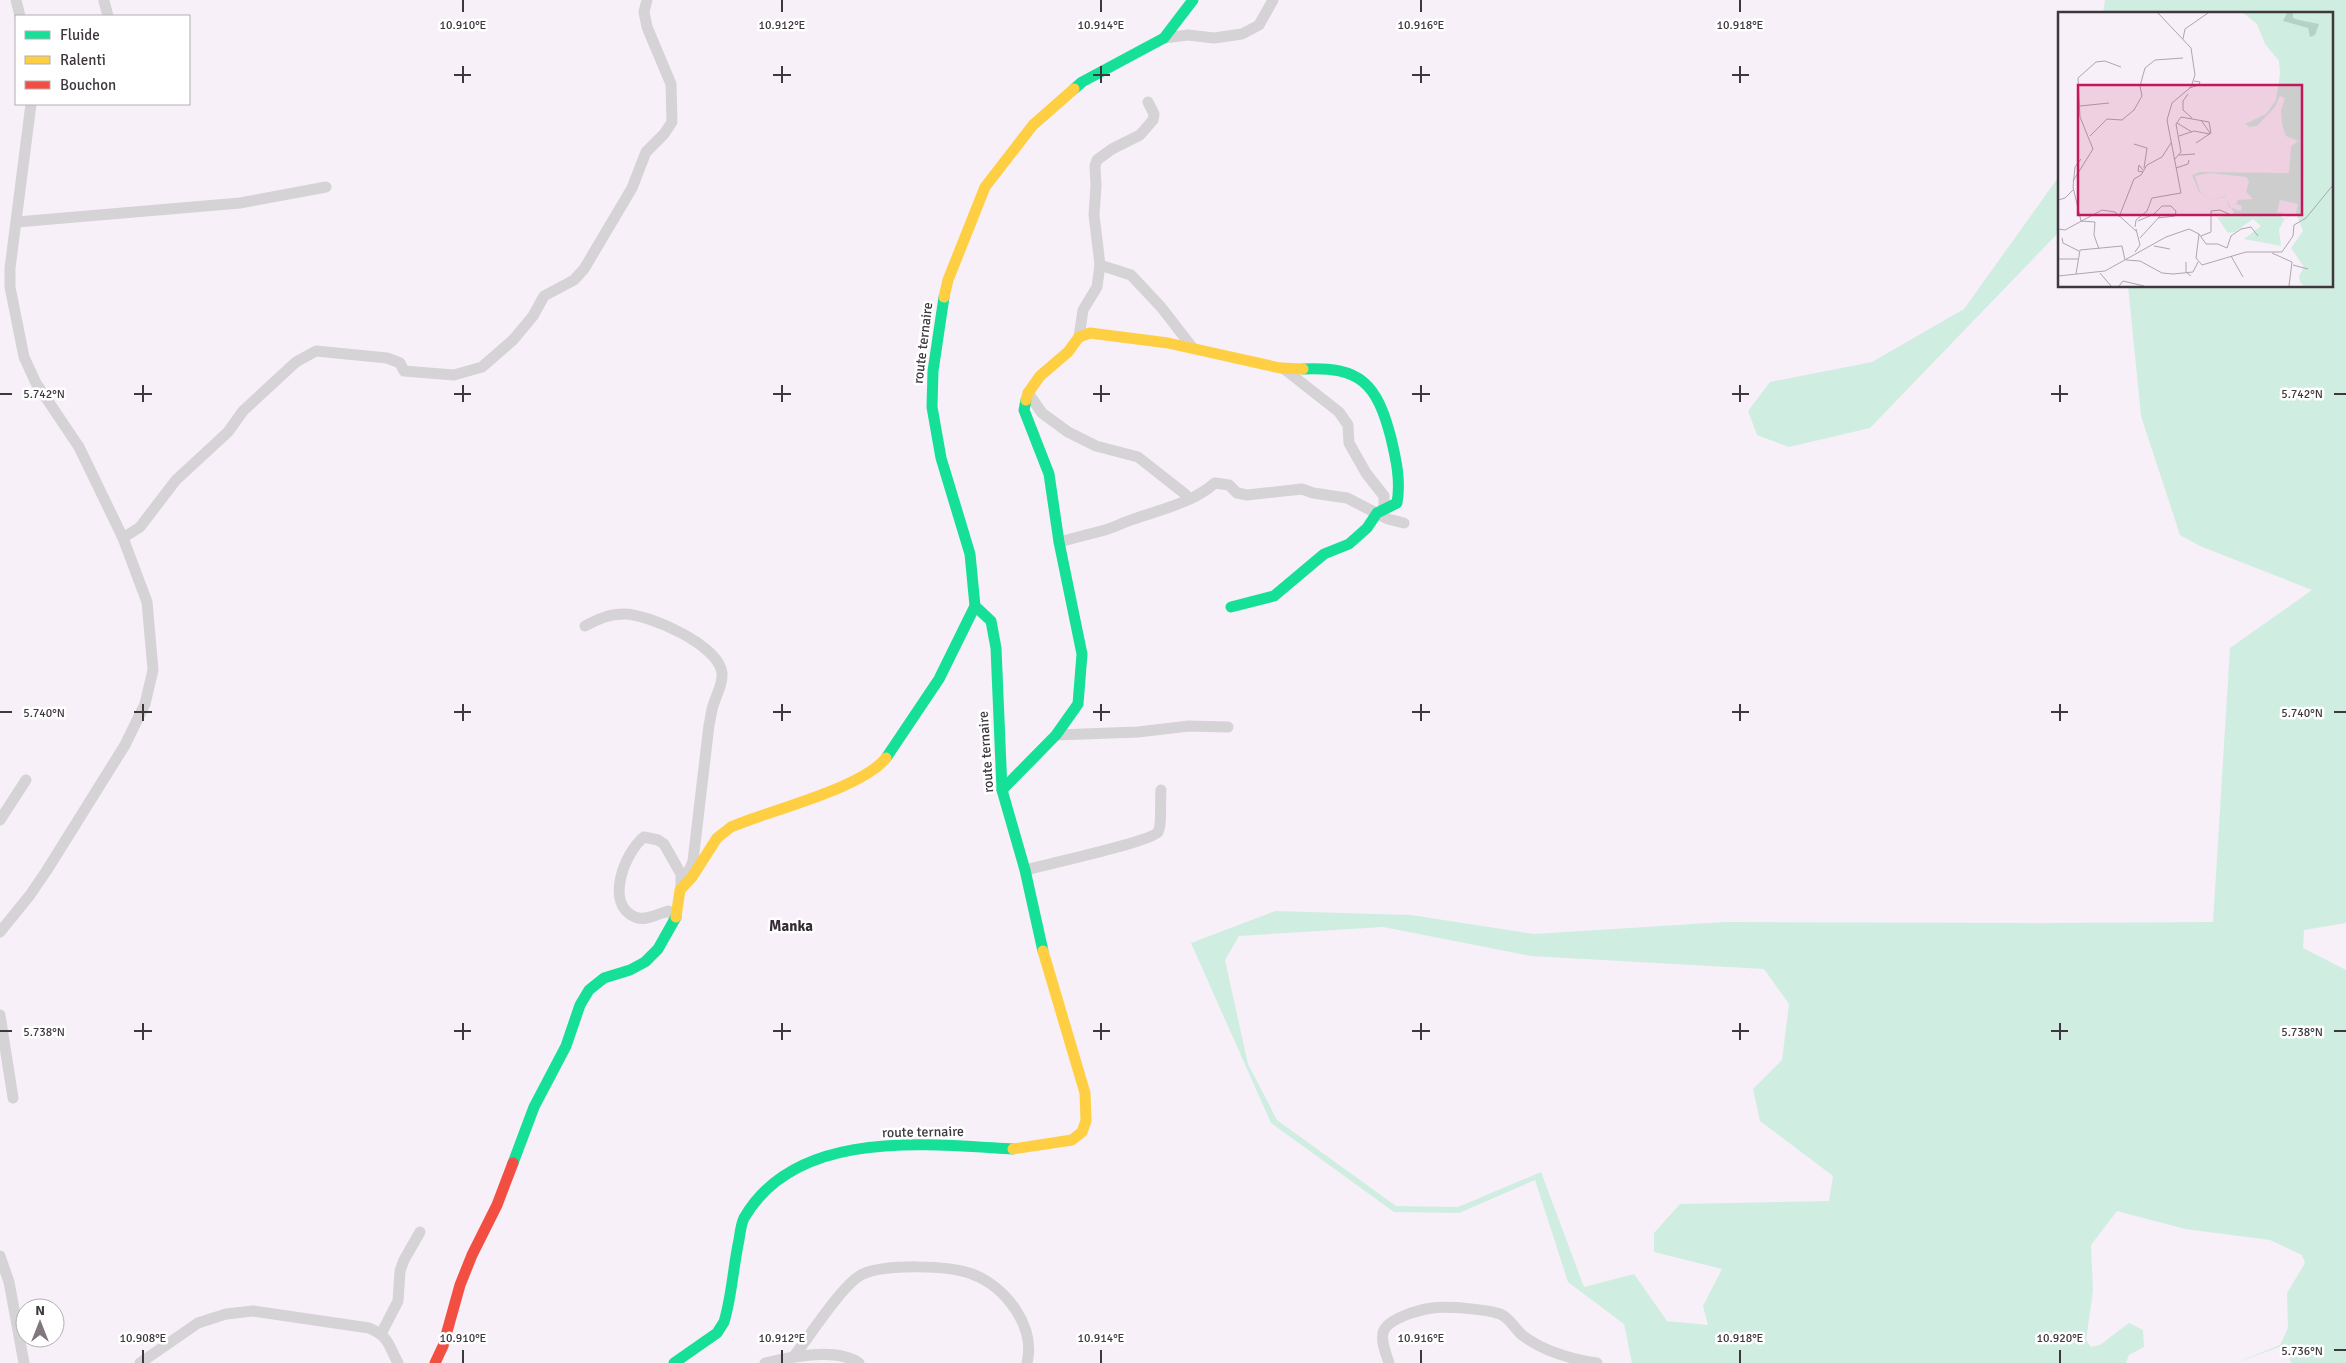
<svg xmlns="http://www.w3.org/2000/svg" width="2346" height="1363" font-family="Signika,sans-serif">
<rect width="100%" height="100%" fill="#f7f0f8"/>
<g fill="#d0ede1" fill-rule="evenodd">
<path d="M2105 0H2346V923L2304 930 2303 948 2346 970V1363H2291L2285 1345 2235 1363 2280 1345 2288 1328 2287 1293 2305 1263 2302 1255 2270 1240 2185 1229 2117 1211 2091 1245 2093 1291 2086 1340 2091 1347 2100 1345 2129 1323 2143 1330 2144 1347 2129 1355 2126 1363H1632L1624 1324 1568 1282 1535 1180 1459 1213 1394 1212 1271 1123 1191 943 1275 911 1411 915 1534 934 1725 922 2049 923 2213 922 2230 648 2312 590 2200 546 2180 535 2141 416 2128 286H2332V14H2103ZM1383 927 1531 956 1764 969 1789 1004 1782 1060 1753 1089 1760 1121 1833 1176 1829 1201 1680 1204 1654 1233V1252L1722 1269 1703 1306 1708 1325 1667 1321 1634 1274 1584 1287 1541 1172 1458 1207 1396 1206 1277 1120 1248 1064 1225 960 1239 936Z"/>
<path d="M2060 175V231L1870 428 1789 447 1757 435 1748 411 1770 382 1872 362 1964 309Z"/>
</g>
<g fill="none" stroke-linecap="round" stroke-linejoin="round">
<g stroke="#d5d3d5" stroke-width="11">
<path d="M16 0 20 16"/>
<path d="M104 1 108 16"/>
<path d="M1164 38 1188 35 1214 38 1242 34 1259 25 1273 0"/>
<path d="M1148 102 1154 114 1153 120 1140 135 1112 149 1097 160 1095 166 1096 186 1094 215 1100 265 1131 275 1161 307 1192 347"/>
<path d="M17 222 240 203 326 187"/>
<path d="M1079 337 1083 310 1097 287 1100 265"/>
<path d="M1283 368 1339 412 1348 425 1349 443 1366 473 1384 496V509"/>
<path d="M1028 393 1042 413 1068 432 1096 446 1138 457 1185 494 1188 498"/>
<path d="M123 538 140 527 176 480 228 432 243 411 296 362 316 351 387 358 400 363 404 371 454 375 482 367 513 340 533 316 544 296 574 280 584 269 632 188 646 152 664 134 672 122 671 84 647 27 644 12 647 0"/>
<path d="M1059 542C1074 538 1090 534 1105 530 1115 527 1124 522 1134 519 1162 509 1192 503 1215 483L1229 485 1237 493 1247 495 1302 489 1313 493 1347 498 1388 519 1404 523"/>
<path d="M585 626C598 619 609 614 624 614 649 614 719 645 722 673 723 684 717 693 714 703 711 710 711 718 709 725L693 861 688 873"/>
<path d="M1056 735 1138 732 1189 726 1228 727"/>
<path d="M0 820 26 780"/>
<path d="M1025 870C1044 865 1150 842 1158 832 1162 826 1160 798 1161 790"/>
<path d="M676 918 669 911C659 913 645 922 635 917 604 904 625 852 644 837L658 840 664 844 681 874V886"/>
<path d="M0 932 30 895 47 870 125 745 145 704 153 670 147 602 123 538 79 447 36 383 24 357 10 287V268L31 104"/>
<path d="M0 1015 13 1098"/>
<path d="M0 1256 9 1282 24 1363"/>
<path d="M381 1334 398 1301 400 1271 404 1260 420 1232"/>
<path d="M795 1355C809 1337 844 1282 863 1274 886 1264 948 1265 972 1274 1005 1286 1036 1326 1027 1363"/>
<path d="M140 1363 198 1323 226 1314 253 1311 369 1328C390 1337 388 1345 398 1363"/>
<path d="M765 1363C790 1357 836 1347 859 1363"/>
<path d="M1389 1363C1386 1354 1381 1342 1383 1333 1386 1319 1418 1310 1432 1308 1446 1306 1486 1309 1500 1314 1509 1317 1515 1329 1522 1335 1543 1351 1571 1359 1597 1363"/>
</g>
<g stroke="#16e098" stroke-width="11">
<path d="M1074 89 1082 82 1164 38 1193 0"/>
<path d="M944 297 933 371 932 407 941 458 970 554 975 606 991 621 996 648 1002 790 1025 870 1043 951"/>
<path d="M1231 607 1274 596 1324 554 1349 544 1367 528 1377 513 1397 503C1401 481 1396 459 1391 438 1377 384 1361 366 1303 369"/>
<path d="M886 758 939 679 975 606"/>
<path d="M1002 790 1056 735 1078 704 1082 654 1059 542 1049 474 1024 410 1026 400"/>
<path d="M513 1163 534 1107 566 1046 580 1005 589 990 604 978 630 970 645 962 658 949 676 917"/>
<path d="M674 1363 717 1333 724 1322C732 1296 733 1267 739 1240 740 1233 741 1224 744 1218 796 1128 926 1144 1013 1149"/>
</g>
<g stroke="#ffcf43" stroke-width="11">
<path d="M944 297 948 280 985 187 1033 125 1074 89"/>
<path d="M1026 400 1028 393 1040 376 1068 352 1079 337 1090 333 1168 343 1280 368 1303 369"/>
<path d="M676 917 680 890 692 877 717 838 731 827C770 810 861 789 886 758"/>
<path d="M1013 1149 1072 1140 1082 1132 1086 1121 1085 1093 1043 951"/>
</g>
<path stroke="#f24e42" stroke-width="11" d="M435 1363 443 1346 460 1285 472 1255 497 1205 513 1163"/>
</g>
<path fill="none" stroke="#3e383e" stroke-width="2" d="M463 0V12M782 0V12M1101 0V12M1421 0V12M1740 0V12M463 66V83M782 66V83M1101 66V83M1421 66V83M1740 66V83M454 75H471M773 75H791M1093 75H1110M1412 75H1430M1732 75H1749M143 385V402M463 385V402M782 385V402M1101 385V402M1421 385V402M1740 385V402M2060 385V402M0 394H12M134 394H152M454 394H471M773 394H791M1093 394H1110M1412 394H1430M1732 394H1749M2051 394H2068M2334 394H2346M143 704V721M463 704V721M782 704V721M1101 704V721M1421 704V721M1740 704V721M2060 704V721M0 712H12M134 712H152M454 712H471M773 712H791M1093 712H1110M1412 712H1430M1732 712H1749M2051 712H2068M2334 712H2346M143 1023V1040M463 1023V1040M782 1023V1040M1101 1023V1040M1421 1023V1040M1740 1023V1040M2060 1023V1040M0 1031H12M134 1031H152M454 1031H471M773 1031H791M1093 1031H1110M1412 1031H1430M1732 1031H1749M2051 1031H2068M2334 1031H2346M143 1350V1363M463 1350V1363M782 1350V1363M1101 1350V1363M1421 1350V1363M1740 1350V1363M2060 1350V1363M2334 1350H2346"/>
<g text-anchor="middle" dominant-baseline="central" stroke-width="5" stroke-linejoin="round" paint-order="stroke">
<g font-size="14" fill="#3e383e" stroke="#fff">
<text transform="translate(923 343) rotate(-83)">route ternaire</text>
<text transform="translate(986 752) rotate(-94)">route ternaire</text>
<text transform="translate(923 1132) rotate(-1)">route ternaire</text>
</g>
<g font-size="15" font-weight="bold" fill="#352c36" stroke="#fff">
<text x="791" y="926">Manka</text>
</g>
</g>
<g transform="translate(2058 12)">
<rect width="275" height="275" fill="#f7f0f8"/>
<path d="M185 1H275V274H246L242 270 241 264 246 255 233 236 245 219 238 201 226 208 221 218 223 234 186 227 203 214 195 207 177 220 170 221 159 205 176 203 175 199 167 185 153 188 141 180 134 163 142 160 231 161 233 134 240 129 228 124 224 112 223 98 227 86 222 84 217 95 199 114 191 115 187 112 208 102 218 88 222 62 221 49 207 32 199 12ZM152 161 188 165 191 169 188 180 195 187 180 188 178 192 184 194 183 199 171 195 167 184 153 188 142 180 137 164ZM222 188 240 192 238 201 226 207 222 204 225 200 219 201Z" fill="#d0ede1" fill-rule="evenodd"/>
<path d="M229 1H235V6L241 8 261 12 257 23 252 25 250 16 225 9Z" fill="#b3d3c6"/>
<path fill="none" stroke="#ada6ae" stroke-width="1" d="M125 27 127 17 150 1M131 76 141 73 142 70 136 69M130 82 125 89V98L134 106M22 94 51 91M143 108 152 121M119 111 134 120M32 124 49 107 64 108 76 98 84 84 82 74 87 56 97 48 125 46M121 124 136 119 152 122M76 132 89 136 86 156M121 143 137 142M23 147 17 155 15 175 23 209 37 210 36 223 41 237M116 148 123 140 118 112 123 105 151 110 153 121 138 131M118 156 130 152 131 148M85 160 80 159 81 153 85 158M15 169 35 137 22 105 20 66 38 50 47 49 63 55M0 188 7 186 16 177M96 202 104 194H113L118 199 117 204 100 206M61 205 76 167 83 163 89 153 104 145 113 131M80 209 96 202 103 203 82 226M77 215 78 208 89 199 94 186 123 181 109 108 114 91 133 75 137 63 133 36 100 1M0 217 7 218 44 198 57 200 78 219M141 222 148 232H160L169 236 173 224 183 217 193 215 200 224M143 224 153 220V199L162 198 173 203M4 226 5 231 21 239M96 234 112 237M77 240 82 233 78 217M214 241 234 250 231 274M173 244 185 265M0 247H20M68 248 82 249 104 261 115 262 135 260 140 250M128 250V260L133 264M235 253 250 257M42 261 53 274M18 262 22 238 64 234 67 248M0 264 47 259 108 225 131 217 141 222 138 246 144 253 188 240H224L235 224 236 213 248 206 275 173M61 274 65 269 86 274"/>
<path fill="#c2185b" fill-opacity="0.15" stroke="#c2185b" stroke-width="2.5" d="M20 73H244V203H20Z"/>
<rect width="275" height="275" fill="none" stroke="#3e383e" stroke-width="2.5"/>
</g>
<g font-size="12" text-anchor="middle" fill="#3e383e" stroke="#fff" stroke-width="5" stroke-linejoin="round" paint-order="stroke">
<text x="463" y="29">10.910°E</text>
<text x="782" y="29">10.912°E</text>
<text x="1101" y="29">10.914°E</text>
<text x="1421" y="29">10.916°E</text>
<text x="1740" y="29">10.918°E</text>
<text x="44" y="398">5.742°N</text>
<text x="2302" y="398">5.742°N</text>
<text x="44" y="717">5.740°N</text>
<text x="2302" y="717">5.740°N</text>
<text x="44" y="1036">5.738°N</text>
<text x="2302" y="1036">5.738°N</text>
<text x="143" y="1342">10.908°E</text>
<text x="463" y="1342">10.910°E</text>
<text x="782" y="1342">10.912°E</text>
<text x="1101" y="1342">10.914°E</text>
<text x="1421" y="1342">10.916°E</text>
<text x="1740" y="1342">10.918°E</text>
<text x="2060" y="1342">10.920°E</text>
<text x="2302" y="1355">5.736°N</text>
</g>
<rect x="15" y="15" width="175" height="90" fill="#ffffff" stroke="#b2afb2"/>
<rect x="25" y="31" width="25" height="8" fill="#16e098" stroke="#b2afb2"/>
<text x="60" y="40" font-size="15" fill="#3e383e">Fluide</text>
<rect x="25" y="56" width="25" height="8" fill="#ffcf43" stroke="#b2afb2"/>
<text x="60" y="65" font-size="15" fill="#3e383e">Ralenti</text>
<rect x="25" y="81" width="25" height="8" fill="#f24e42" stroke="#b2afb2"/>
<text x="60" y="90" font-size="15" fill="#3e383e">Bouchon</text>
<g transform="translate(40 1323)"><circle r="24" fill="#ffffff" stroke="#b2afb2"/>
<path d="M0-4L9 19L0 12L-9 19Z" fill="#7f787f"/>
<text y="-8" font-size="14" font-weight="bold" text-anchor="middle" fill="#3e383e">N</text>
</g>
</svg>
